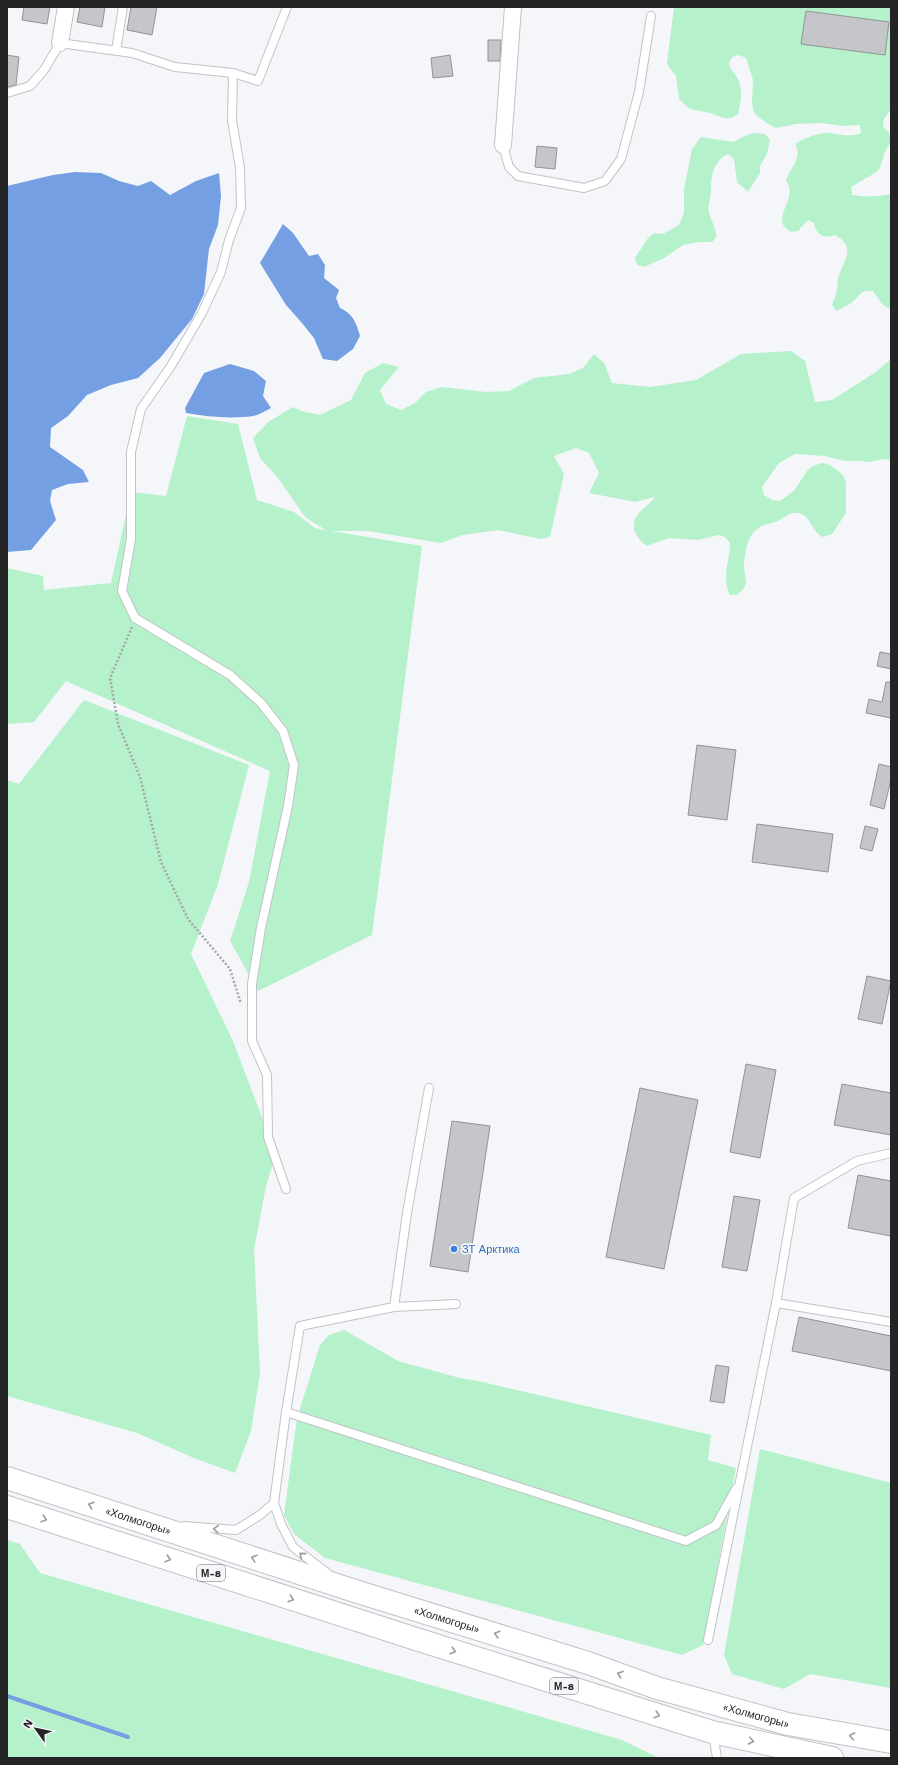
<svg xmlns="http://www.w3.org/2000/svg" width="898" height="1765" font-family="'Work Sans',sans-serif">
<rect width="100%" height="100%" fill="#f4f6f9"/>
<g fill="#b5f1ca">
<path d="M674 7H891V109L884 119 883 127 889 132 891 141 884 154 880 168 875 173 851 187 852 195C865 197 878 197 891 194V310L882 304 873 291C860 289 860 296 851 303 847 306 841 308 836 311L832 305C834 300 836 295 837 290 838 285 837 280 839 275 844 260 857 247 835 235 824 239 816 235 814 223L808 220 798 231 791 232C767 219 800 200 786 180 791 166 803 158 795 144 805 138 816 133 829 133 841 134 849 138 861 133L860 125 843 126 821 123 796 124 776 128 770 125 758 117 754 112 752 104 753 80 746 58 739 55 732 57 729 63C730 70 733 70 736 76 744 87 741 101 738 114L732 118H724L710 113 690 109 679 99 676 76 667 64Z"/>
<path d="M757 133 765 134 770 140 767 154 760 166V173L748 192 737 182 734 159 728 154C713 161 711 176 711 191 711 199 707 206 709 213 712 222 716 228 716 237L712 242H699L683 245 664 258 644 267 637 265 635 258 648 238 654 233 663 234 679 225 684 213V190L692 149 701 137 733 142 749 134Z"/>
<path d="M791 351 805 361 815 402 832 400 876 372 891 359V460L884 459 869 462 860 461H846L824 456 795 454 779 463 762 487 764 495 772 500 780 501 794 491 807 471 813 466 822 463 830 465 837 470 843 475 846 482V513L832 534 823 537C811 531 811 517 801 514 791 510 786 517 778 521 771 524 762 524 756 530 747 537 744 557 744 567 744 573 746 578 746 583 745 588 741 592 737 595H730C721 579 730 560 730 543L725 537 718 535 698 540 669 538 647 546C636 538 628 525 639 513 644 507 651 503 655 497L635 502 589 493 599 473 589 453 576 448 554 456 564 474 550 537 540 539 499 530 462 535 441 543 368 531H331L422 546 372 935 258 991 230 941 249 882 270 771 66 681 34 722 7 724V568L43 576 44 590 111 583 131 492 166 496 187 416 238 424 257 500 294 512 315 528 327 531 305 517 278 478 260 458 253 438 268 422 293 407 301 411 320 415 351 400 365 373 383 363 399 367 380 390 386 404 401 410 415 403 426 392 441 387 486 392 509 391 534 378 569 374 583 368 594 354 604 363 612 383 650 387 696 380 741 354Z"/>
<path d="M84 700 249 765 218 884 191 954 233 1041 276 1154 266 1186 254 1250 260 1373 251 1431 235 1473 194 1458 137 1433 7 1396V780L19 784Z"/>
<path d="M344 1330 398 1361 460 1378 478 1381 711 1435 708 1460 736 1468 703 1645 682 1655 325 1558 294 1534 284 1515 297 1418 320 1345 329 1335Z"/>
<path d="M760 1449 891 1483V1688L810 1674 784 1689 732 1674 724 1655Z"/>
<path d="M7 1540 20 1544 40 1573 622 1740 659 1758H7Z"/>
</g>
<g fill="#759fe3">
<path d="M75 172 101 173 119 181 138 186 151 181 170 195 196 181 219 173 221 196 218 225 209 249 204 294 192 319 160 358 138 378 111 385 87 395 68 416 51 428 50 447 83 470 89 482 68 484 52 490 50 501 56 520 31 550 7 552V186L53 175Z"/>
<path d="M283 224 293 233 309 256 318 254 325 265 324 278 339 290 336 298 340 308C353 314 356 322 360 336L353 349 337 361 323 359 314 338 302 323 286 305 260 263Z"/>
<path d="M230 364 254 371 266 381 263 396 271 408C265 411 259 415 253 416 232 419 208 417 186 413L185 408 204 373Z"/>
</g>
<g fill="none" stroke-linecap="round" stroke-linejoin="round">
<path stroke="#759fe3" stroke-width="4" d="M7 1696 128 1737"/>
</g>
<g fill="#c5c6c9" stroke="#929396">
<path d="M24 7H50L47 24 22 20Z"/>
<path d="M80 7H105L102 27 77 22Z"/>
<path d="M131 7H157L152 35 127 30Z"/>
<path d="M806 11 889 22 885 55 801 44Z"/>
<path d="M488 40H501L500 61H488Z"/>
<path d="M7 55 19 57 16 85 7 87Z"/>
<path d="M450 55 453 76 433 78 431 58Z"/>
<path d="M537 146 557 148 555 169 535 167Z"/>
<path d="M880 652 891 654V669L877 666Z"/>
<path d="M886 682H891V718L866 713 869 699 882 702Z"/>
<path d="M697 745 736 750 727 820 688 815Z"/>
<path d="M879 764 891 767V779L884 809 870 805Z"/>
<path d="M757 824 833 834 828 872 752 862Z"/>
<path d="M865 826 878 829 872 851 860 848Z"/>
<path d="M867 976 891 981 882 1024 858 1019Z"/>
<path d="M746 1064 776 1070 760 1158 730 1152Z"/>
<path d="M842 1084 891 1093V1135L834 1125Z"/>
<path d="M640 1088 698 1100 664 1269 606 1257Z"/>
<path d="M452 1121 490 1126 468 1272 430 1266Z"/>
<path d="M858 1175 891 1181V1236L848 1228Z"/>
<path d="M734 1196 760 1200 747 1271 722 1267Z"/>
<path d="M799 1317 891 1336V1371L792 1351Z"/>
<path d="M716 1365 729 1367 724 1403 710 1401Z"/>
</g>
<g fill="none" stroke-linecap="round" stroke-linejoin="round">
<g stroke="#c1c3c6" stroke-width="10">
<g id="service">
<path d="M116 50 123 7"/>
<path d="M233 73 258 81 287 7"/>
<path d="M7 93 30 86 44 70 60 43 132 53 175 67 233 73 232 120 240 168 241 208 229 240 221 272 202 313 171 366 141 409 131 452V539L122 591 135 618 230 675 261 703 283 731 294 765 288 806 261 928 252 984V1041L267 1075 268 1137 286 1189"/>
<path d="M503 145 509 167 518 176 584 188 605 181 621 159 639 92 651 16"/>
<path d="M776 1303 891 1322"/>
<path d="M394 1307 456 1304"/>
<path d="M286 1412 686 1541 716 1525 736 1489"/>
<path d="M184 1526 236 1530 260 1515 274 1503"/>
<path d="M327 1573 293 1547 281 1524 274 1503 286 1412 300 1326 394 1307 407 1213 429 1088"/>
<path d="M708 1640 776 1303 794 1198 857 1161 891 1153"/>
<path d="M713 1733 717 1758"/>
</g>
</g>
<g stroke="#c1c3c6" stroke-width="18">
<g id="minor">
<path d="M60 43 66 7"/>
<path d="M503 145 513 7"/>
</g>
</g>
<g stroke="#c1c3c6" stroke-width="24">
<g id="trunk">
<path id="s1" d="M7 1478 358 1592 588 1663 657 1688 788 1724 891 1742"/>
<path d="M7 1507 416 1639 712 1732 832 1758"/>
</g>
</g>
<path stroke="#a6a7a9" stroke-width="2.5" stroke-dasharray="2 2" stroke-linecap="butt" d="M132 627 110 678 118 724 140 777 161 862 188 919 230 969 241 1004"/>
<use href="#service" stroke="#fff" stroke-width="8"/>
<use href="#minor" stroke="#fff" stroke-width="16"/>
<use href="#trunk" stroke="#fff" stroke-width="22"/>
</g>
<defs><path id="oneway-chevron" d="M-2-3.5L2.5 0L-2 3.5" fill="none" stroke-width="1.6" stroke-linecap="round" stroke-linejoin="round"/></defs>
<g stroke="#9c9c9d">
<use href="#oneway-chevron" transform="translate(91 1505) rotate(-162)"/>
<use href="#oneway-chevron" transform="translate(44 1519) rotate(18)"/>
<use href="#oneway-chevron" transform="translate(216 1529) rotate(-176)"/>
<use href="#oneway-chevron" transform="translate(302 1555) rotate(-140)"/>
<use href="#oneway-chevron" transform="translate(254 1558) rotate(-162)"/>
<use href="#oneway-chevron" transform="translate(168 1559) rotate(18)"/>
<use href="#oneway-chevron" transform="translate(291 1599) rotate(18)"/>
<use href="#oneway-chevron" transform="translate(497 1634) rotate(-163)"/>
<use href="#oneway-chevron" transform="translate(453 1651) rotate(17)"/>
<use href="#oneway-chevron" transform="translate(620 1674) rotate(-160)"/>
<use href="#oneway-chevron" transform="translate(657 1715) rotate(17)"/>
<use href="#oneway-chevron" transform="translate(852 1736) rotate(-169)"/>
<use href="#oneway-chevron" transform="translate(751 1741) rotate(12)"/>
</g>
<circle fill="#3f7fe0" stroke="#f4f6f9" stroke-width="1.5" cx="454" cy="1249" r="4"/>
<g text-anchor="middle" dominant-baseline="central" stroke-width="3.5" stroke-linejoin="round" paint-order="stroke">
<g fill="#f4f6f9" stroke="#626365" stroke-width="1">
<rect x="197" y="1565" width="28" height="16" rx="3"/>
<rect x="550" y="1678" width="28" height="16" rx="3"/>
</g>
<g font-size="10" font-weight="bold" fill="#242425">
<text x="211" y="1573">М-8</text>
<text x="564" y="1686">М-8</text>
</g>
<g font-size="11" fill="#366cbe" stroke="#f4f6f9" text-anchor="start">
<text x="462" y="1249">ЗТ Арктика</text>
</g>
<g font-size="11" fill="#242425" stroke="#f4f6f9">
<text stroke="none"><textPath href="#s1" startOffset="138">«Холмогоры»</textPath></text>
<text stroke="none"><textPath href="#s1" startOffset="462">«Холмогоры»</textPath></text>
<text stroke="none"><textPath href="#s1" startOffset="786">«Холмогоры»</textPath></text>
</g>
</g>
<rect width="898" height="1765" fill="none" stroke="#242425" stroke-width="16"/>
<g transform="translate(36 1729) rotate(303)" stroke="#f4f6f9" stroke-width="3" paint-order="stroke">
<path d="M0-3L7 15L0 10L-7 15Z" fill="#242425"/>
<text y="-6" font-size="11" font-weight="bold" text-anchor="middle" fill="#242425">N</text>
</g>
</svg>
